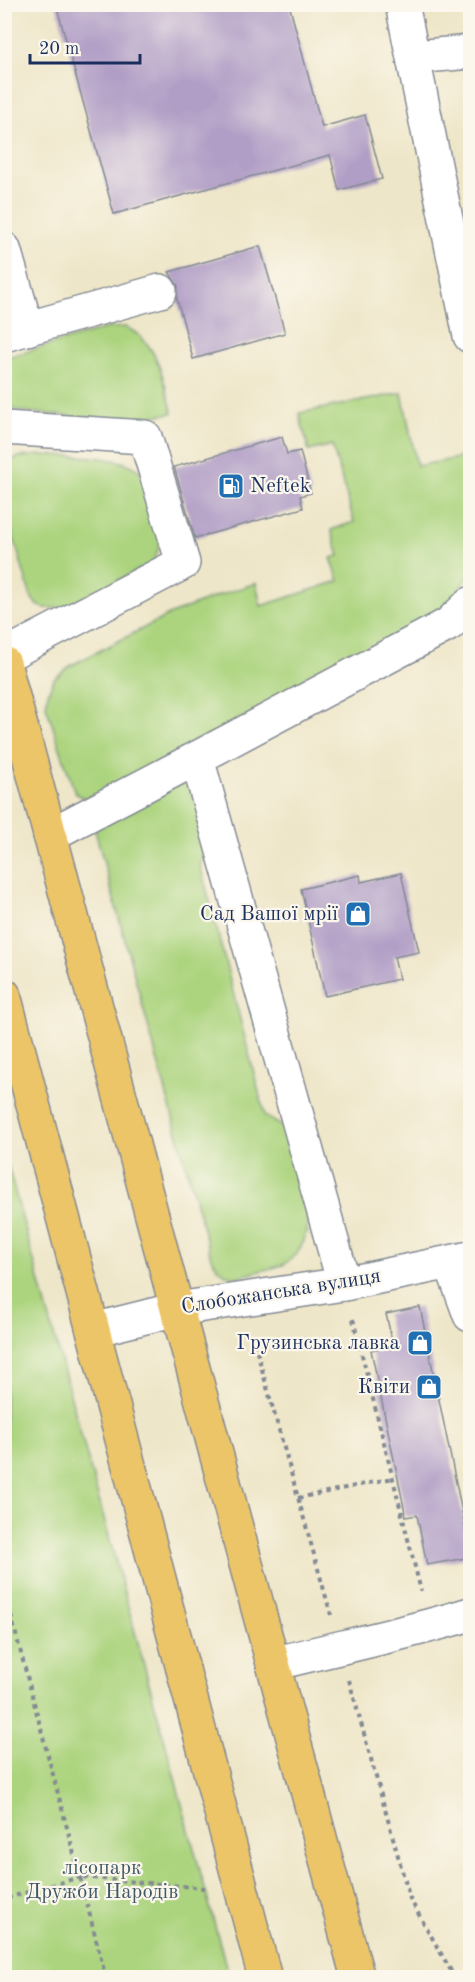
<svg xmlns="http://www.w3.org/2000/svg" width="475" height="1982" font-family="'Old Standard TT',serif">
<rect width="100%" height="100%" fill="#fbf7ec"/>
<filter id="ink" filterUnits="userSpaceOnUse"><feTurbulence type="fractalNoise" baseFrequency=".0167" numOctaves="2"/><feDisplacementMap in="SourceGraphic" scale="12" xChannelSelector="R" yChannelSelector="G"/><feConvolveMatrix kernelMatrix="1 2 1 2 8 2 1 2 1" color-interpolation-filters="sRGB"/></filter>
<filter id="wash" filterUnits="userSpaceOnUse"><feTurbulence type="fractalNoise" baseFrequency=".008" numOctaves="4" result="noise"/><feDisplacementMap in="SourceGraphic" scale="24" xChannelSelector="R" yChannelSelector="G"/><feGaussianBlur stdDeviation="1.35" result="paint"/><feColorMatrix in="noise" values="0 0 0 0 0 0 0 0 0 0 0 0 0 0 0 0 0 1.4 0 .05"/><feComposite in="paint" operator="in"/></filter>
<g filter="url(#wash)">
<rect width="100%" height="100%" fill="#eee6c8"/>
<g fill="#acd47e" stroke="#64826e" stroke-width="1.5">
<path d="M125 327C159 341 163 381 173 413L129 420 76 417 19 411 5 405 4 358 107 328Z"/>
<path d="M402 393 417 466 470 456V573L452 600 425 623 87 800 75 793 46 706 48 693 54 679 70 666 171 614 217 596 256 583 261 606 339 581 331 558 339 556 331 530 354 522 332 445 309 451 299 413Z"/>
<path d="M40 455C62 456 130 454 142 474 148 484 150 499 153 510 161 534 164 538 153 563L63 608H45L37 605 31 597 5 508 4 462 19 457Z"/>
<path d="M176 782 187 783 219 840 200 864 265 1116 290 1131 309 1219 304 1241 296 1255 283 1265 238 1277 227 1275 218 1268 211 1258 95 830 166 786Z"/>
<path d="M5 1155 229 1977H5Z"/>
</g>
<g id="blocks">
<g fill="#b19ec6">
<path d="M56 4H289L322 127 365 115 382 179 339 190 330 155 114 214Z"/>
<path d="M260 246 285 333 193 359 177 299 178 286 169 272Z"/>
<path d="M282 437 287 454 300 451 311 493 300 496 303 508 195 538 174 467Z"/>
<path d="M401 873 419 952 394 957 399 979 325 996 301 889 360 875 361 882Z"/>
<path d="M420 1307 471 1556V1557L427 1565 417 1515 406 1517 371 1350 393 1345 386 1314Z"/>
</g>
</g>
</g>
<g filter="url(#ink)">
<use href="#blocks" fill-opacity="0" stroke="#848a93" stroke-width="1.5"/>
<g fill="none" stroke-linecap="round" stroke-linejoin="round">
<g stroke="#848a93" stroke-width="36">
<g id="minor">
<path d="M402 4 470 336"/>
<path d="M414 57 470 52"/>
<path d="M4 249 27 329"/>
<path d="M4 335 160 291"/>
<path d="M4 428 145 437 183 563 4 656"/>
<path d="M50 835 197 758"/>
<path d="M451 1263 470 1315"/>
<path d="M344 1284 197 758 449 624 470 604"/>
<path d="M93 1330 177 1309 344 1284 470 1258"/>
<path d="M273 1664C339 1647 406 1634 470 1614"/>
</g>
</g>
<g stroke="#848a93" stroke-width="36">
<g id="major">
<path d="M4 663 177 1309 358 1978"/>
<path d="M4 995 265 1978"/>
</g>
</g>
<g stroke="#848a93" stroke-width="4" stroke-dasharray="4.5 4.5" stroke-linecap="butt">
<path d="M353 1319 421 1591"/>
<path d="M252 1334 331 1615"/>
<path d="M298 1498 393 1478"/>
<path d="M4 1589 80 1877 4 1899"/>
<path d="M349 1680 410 1899 455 1978"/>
<path d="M106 1978 80 1877 204 1888"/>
</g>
<use href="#minor" stroke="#fff" stroke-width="33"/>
<use href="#major" stroke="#edc569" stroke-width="33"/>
</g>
</g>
<defs>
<g id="fuel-square" transform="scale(1.35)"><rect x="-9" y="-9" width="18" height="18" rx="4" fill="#1f6fb2" stroke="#fbf7ec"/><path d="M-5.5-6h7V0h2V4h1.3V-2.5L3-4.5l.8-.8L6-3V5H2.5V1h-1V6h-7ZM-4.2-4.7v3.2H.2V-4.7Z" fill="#fff"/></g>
<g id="shop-square" transform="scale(1.35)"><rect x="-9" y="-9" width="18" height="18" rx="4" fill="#1f6fb2" stroke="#fbf7ec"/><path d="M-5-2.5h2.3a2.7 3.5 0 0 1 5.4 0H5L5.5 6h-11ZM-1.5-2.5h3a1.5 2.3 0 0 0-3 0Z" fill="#fff"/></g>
</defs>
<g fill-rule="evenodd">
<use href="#fuel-square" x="231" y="486"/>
<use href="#shop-square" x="358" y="914"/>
<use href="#shop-square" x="420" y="1343"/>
<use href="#shop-square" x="429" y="1387"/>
</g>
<g text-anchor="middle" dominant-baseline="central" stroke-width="4.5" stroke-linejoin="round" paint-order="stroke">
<g font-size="21" fill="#1b2f5e" stroke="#fbf7ec" text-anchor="end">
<text x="250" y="486" text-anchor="start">Neftek</text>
<text x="338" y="914">Сад Вашої мрії</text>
<text x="400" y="1343">Грузинська лавка</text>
<text x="410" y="1387">Квіти</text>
</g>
<g font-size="21" fill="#1b2f5e" stroke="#fbf7ec">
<text transform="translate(281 1292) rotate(-9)">Слобожанська вулиця</text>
</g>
<g font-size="21" fill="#3f5866" stroke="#fbf7ec">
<text x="102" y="1868">лісопарк<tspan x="102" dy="24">Дружби Народів</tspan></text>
</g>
</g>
<rect width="475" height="1982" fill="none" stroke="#fbf7ec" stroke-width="24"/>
<path d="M30 54v9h110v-9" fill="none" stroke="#1b2f5e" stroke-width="3"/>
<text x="39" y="54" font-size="18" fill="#1b2f5e" stroke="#fbf7ec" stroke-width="4.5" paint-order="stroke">20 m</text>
</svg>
